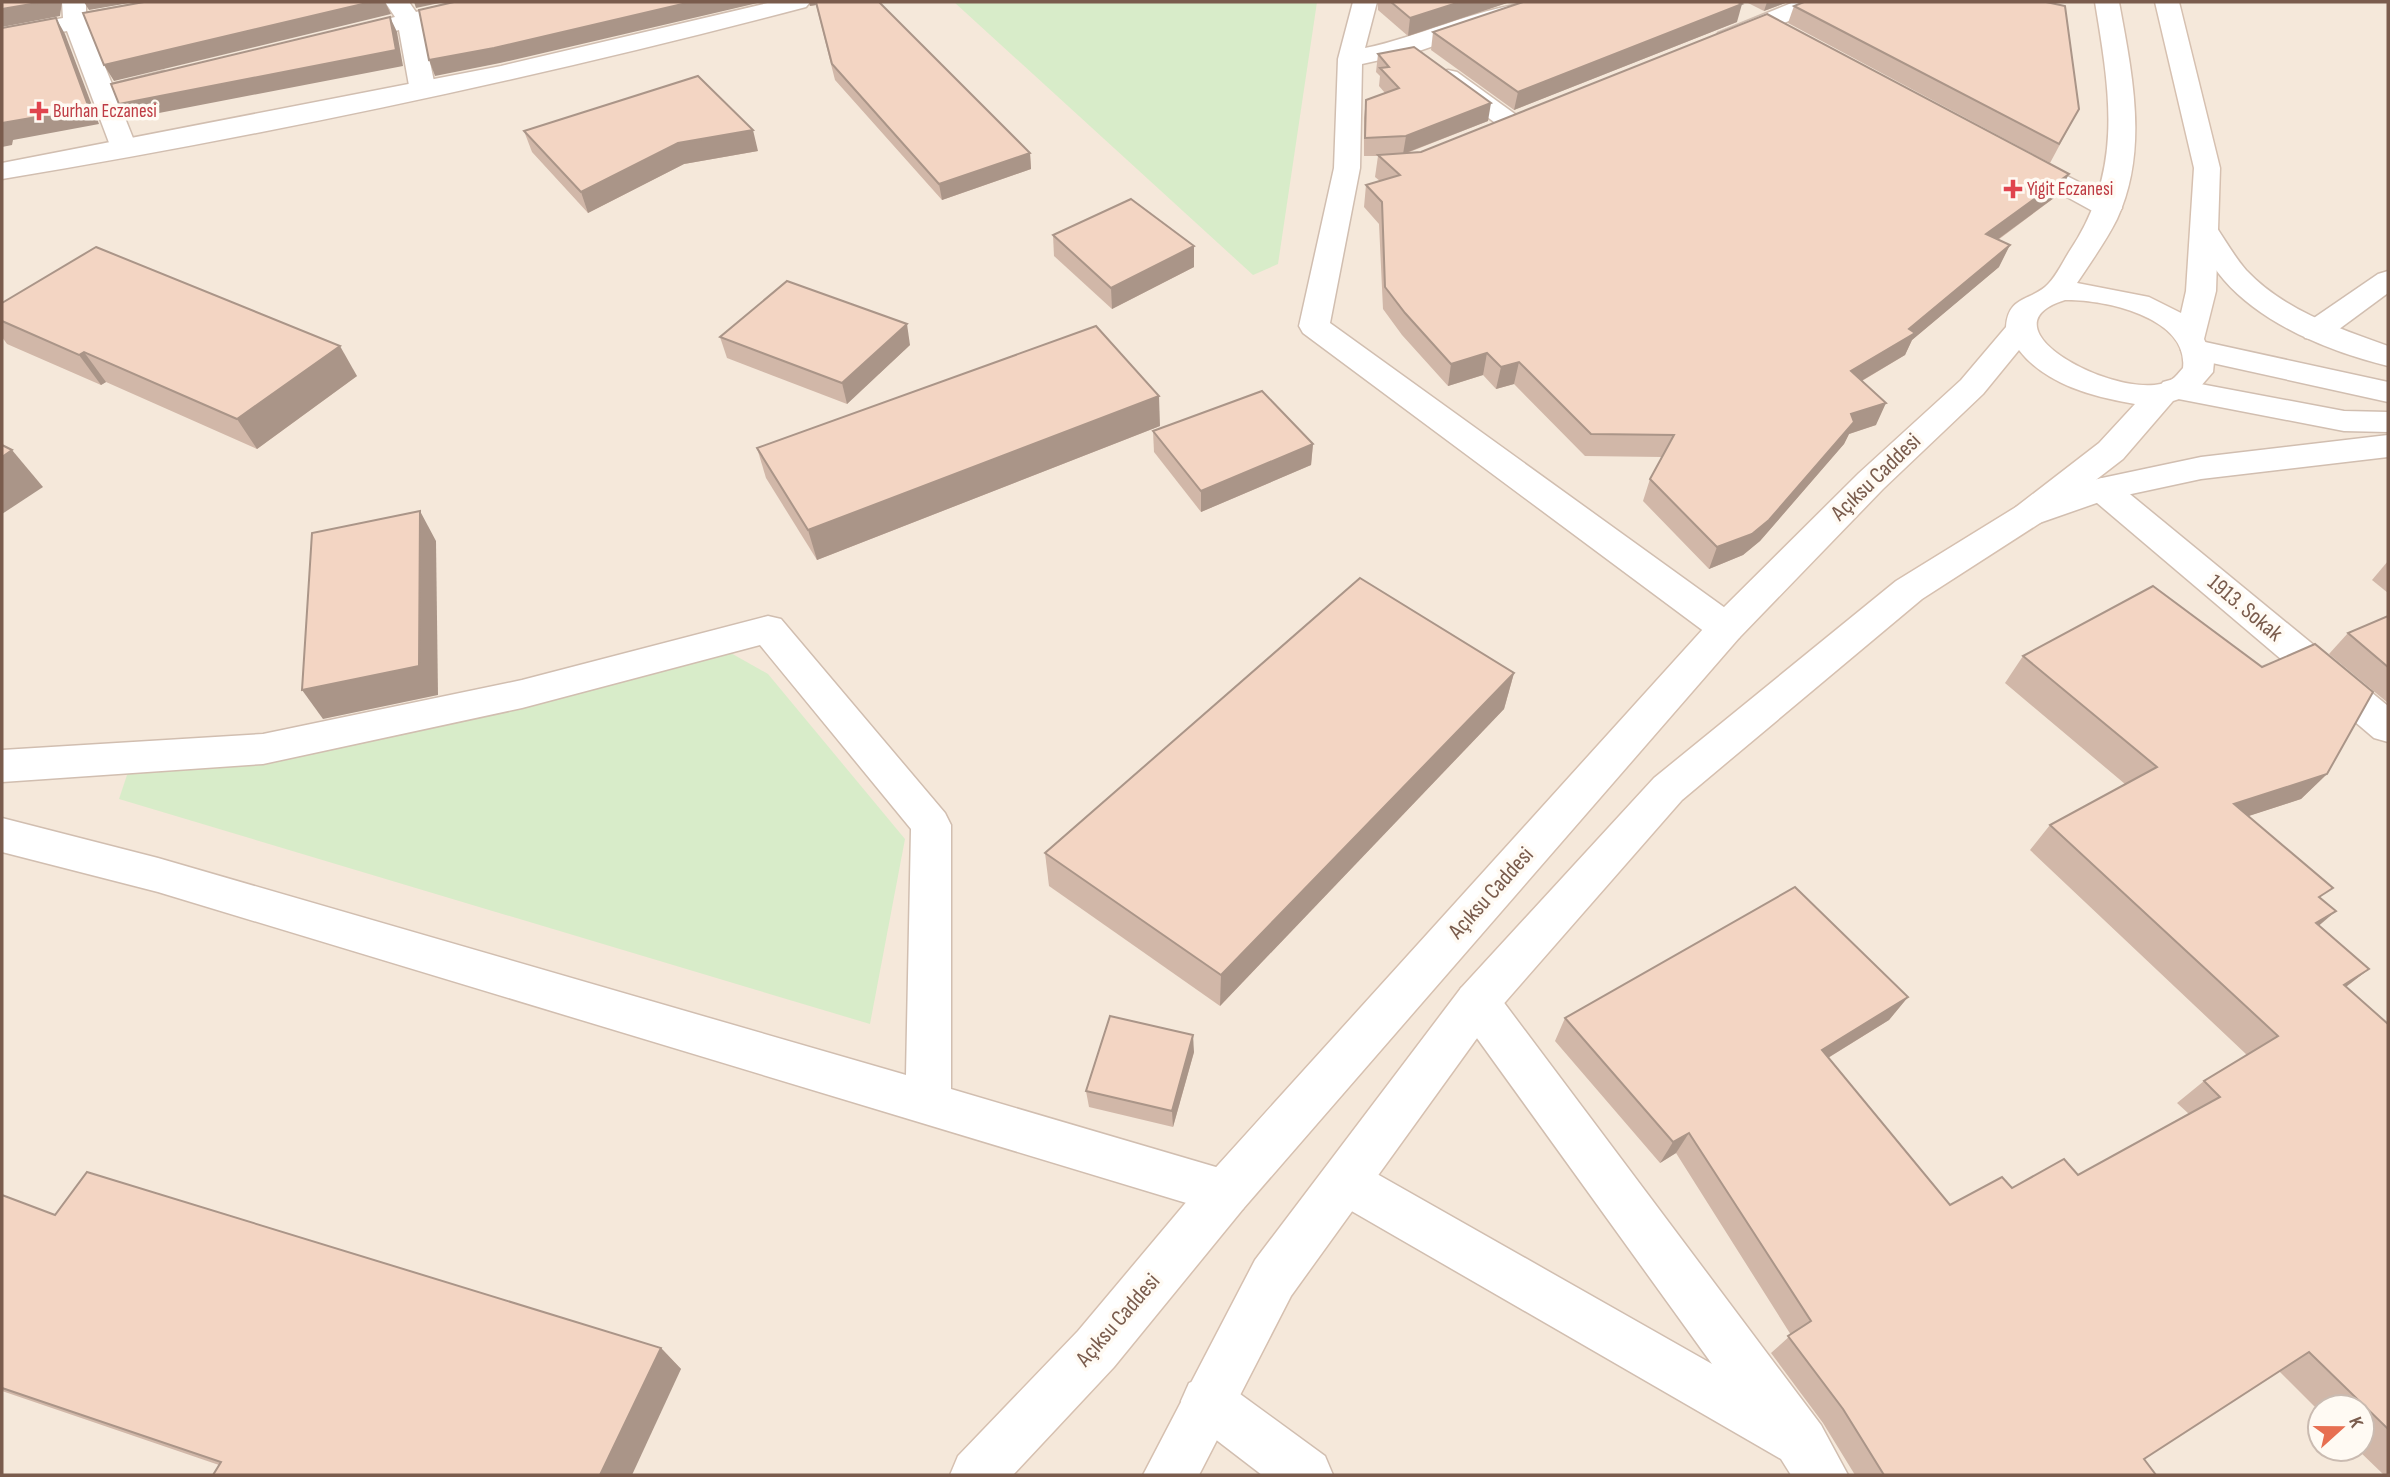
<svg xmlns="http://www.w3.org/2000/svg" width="2390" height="1477" font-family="'Sofia Sans Condensed',sans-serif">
<rect width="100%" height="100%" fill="#fdf6ec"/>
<path fill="#f5e8da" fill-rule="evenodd" d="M2 2H2388V1475H2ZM2320 1407H2362V1449H2320Z"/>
<g fill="#d8ecc9">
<path d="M954 2H1317L1278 264 1253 275Z"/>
<path d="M729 652 768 674 905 839 870 1024 119 799 129 769Z"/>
</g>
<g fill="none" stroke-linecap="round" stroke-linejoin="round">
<g stroke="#d1beb0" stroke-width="3">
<g id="minor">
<path d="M62 2H86V13L148 2H197L193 7 185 9 89 27 112 84 164 71 173 74 177 79 173 84 117 98 137 148 133 154H115L111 148 67 31 2 43V29L63 18Z"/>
<path d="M385 2H409L416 12 456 2H495L491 7 422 24 436 91 432 96H414L410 91 399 30 342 44 333 42 330 37 333 32 395 17Z"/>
<path d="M1353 2H1377L1365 48C1426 36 1491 0 1552 2L1548 7 1416 52 1362 64 1360 168 1330 323 1739 618 1744 628 1739 638 1726 641 1713 638 1303 333 1299 326 1334 168 1338 59Z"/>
<path d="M1794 2H1826L1822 7 1736 43H1718L1715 38 1718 33Z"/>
<path d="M1448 70 1457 72 1519 117 1523 122 1519 127H1501L1439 82 1436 77 1439 72Z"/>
<path d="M2016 150 2118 202 2122 208 2118 214H2098L2007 164 2003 158 2007 152Z"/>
<path d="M2388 271V293L2327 338 2316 340 2305 338 2301 331 2305 324 2378 274Z"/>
<path d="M2102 478 2114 481 2388 706V742L2374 738 2090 497 2085 489 2090 481Z"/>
<path d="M768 616 781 619 945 813 951 825V1089L1243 1175 1250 1192 1243 1209 1226 1215 158 892 2 852V818L158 858 906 1075 911 829 760 645 522 708 263 764 2 782V750L263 734 522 680Z"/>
<path d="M1477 982 1493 988 1821 1425 1848 1475H1791L1781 1459 1329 1198 1322 1182 1329 1166 1346 1159 1363 1166 1712 1364 1461 1016 1455 1002 1461 988Z"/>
<path d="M1207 1375 1225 1383 1325 1456 1333 1475H1262L1189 1419 1181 1401 1189 1383Z"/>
</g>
</g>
<g stroke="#d1beb0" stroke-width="3">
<g id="tertiary">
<path d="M772 2H810L806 7C541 77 272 134 2 179V163L501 66Z"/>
<path d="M2205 223 2215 225C2225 240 2234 256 2246 270 2284 310 2337 328 2388 346V366C2331 352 2263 325 2224 280 2211 265 2201 247 2191 231L2195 225Z"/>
<path d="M2196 340 2388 382V402L2185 357 2181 350 2185 343Z"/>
<path d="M2174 379 2344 411 2388 412V432L2344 431 2163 396 2158 389 2163 382Z"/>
<path d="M2388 435V457L2201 479 2108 499 2028 527 2016 523 2011 515 2016 507 2102 478 2201 457Z"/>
</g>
</g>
<g stroke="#d6c0b0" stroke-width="3">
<path id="secondary" d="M2095 2H2119C2132 73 2149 150 2117 219 2106 241 2091 262 2077 283L2149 297 2181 313 2186 291 2194 168 2155 2H2179L2220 168 2216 291 2204 339 2214 362 2213 372 2194 394 2173 401 2123 459 2040 523 1922 599 1682 800 1493 1016 1291 1296 1199 1475H1143L1255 1260 1461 988 1654 778 1896 581 2016 507 2099 443 2135 404C2094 397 2046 385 2019 350L1983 394 1883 489 1739 638 1243 1209 1114 1367 1013 1475H950L958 1456 1078 1331 1209 1175 1713 618 1859 473 1961 380 2006 327C2008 297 2028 301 2045 287 2054 280 2063 262 2069 252 2124 171 2110 93 2095 2ZM2065 300C2103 299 2189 317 2183 368 2179 372 2176 377 2171 380 2128 406 1974 328 2065 300Z"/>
</g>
<use href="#minor" fill="#fff" fill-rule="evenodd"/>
<use href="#tertiary" fill="#fff" fill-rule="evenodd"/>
<use href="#secondary" fill="#fff" fill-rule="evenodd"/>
</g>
<g fill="#d1b7a8">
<path d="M809 2H879L1030 153 1031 169 942 200 835 80 816 5 810 6Z"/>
<path d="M1378 2H1510L1408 36 1378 10Z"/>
<path d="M1746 2H1788L1764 11Z"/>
<path d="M1794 6 2079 109 2050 163 1788 23Z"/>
<path d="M1737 22 1514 110 1431 50 1433 32Z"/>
<path d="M1378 54 1488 121 1407 153 2058 195 1998 240 1999 267 1912 340 1905 355 1862 381 1876 425 1849 434 1844 444 1760 541 1743 555 1709 569 1643 501 1650 479 1662 457 1585 456 1514 384 1496 389 1483 375 1448 386 1402 335 1383 309 1379 224 1364 207 1366 185 1380 181 1375 177 1378 156H1364V118L1366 100 1385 93 1379 86 1380 76 1376 72Z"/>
<path d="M524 131 758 151 684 164 588 213 532 152Z"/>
<path d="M1053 235 1194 246V267L1112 309 1054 256Z"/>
<path d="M2 303 357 376 257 449 106 382 101 385 7 344 2 337Z"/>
<path d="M720 337 910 345 847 404 727 358Z"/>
<path d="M1160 426 817 560 766 478 757 448Z"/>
<path d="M1153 431 1313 444 1311 465 1201 512 1154 452Z"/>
<path d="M2388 561V593L2372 580Z"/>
<path d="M2388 616V703L2329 654 2348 633Z"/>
<path d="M2023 656 2327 774 2301 799 2248 816 2321 898 2319 925 2369 969 2346 987 2388 1024V1475H2384L2357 1449H2362V1407H2320V1412L2279 1371 2144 1459 2156 1475H1855L1823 1423 1771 1353 1791 1335 1676 1153 1660 1163 1555 1041 1565 1018 1908 997 1889 1020 1828 1058 1950 1205 2012 1188 2078 1175 2189 1114 2177 1103 2204 1081 2247 1055 2030 850 2050 825 2125 784 2005 683Z"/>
<path d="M1514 673 1504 709 1220 1006 1049 886 1045 853Z"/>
<path d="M1194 1052 1173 1127 1089 1107 1086 1091Z"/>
<path d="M2 1195 55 1215 661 1348 681 1369 219 1465 2 1391Z"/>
</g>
<g fill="#aa9588">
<path d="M43 2H62L60 16 2 27V9Z"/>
<path d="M84 2H135L89 10Z"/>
<path d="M371 2H385L391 14 114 81 104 65Z"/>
<path d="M414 2H444L416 8Z"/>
<path d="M691 2H762L500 63 435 76 429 60Z"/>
<path d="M809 2H815L816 5 810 6Z"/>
<path d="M1460 2H1510L1408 36 1410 18Z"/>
<path d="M1767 2H1788L1764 11Z"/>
<path d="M1742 4 1737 22 1514 110 1518 92Z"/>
<path d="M390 17 397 32 403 66 128 119 119 104Z"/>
<path d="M56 18 65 34 99 124 13 140 12 145 2 147V123Z"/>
<path d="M1491 103 1488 121 1403 154 1406 136Z"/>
<path d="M753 130 758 151 684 164 588 213 581 192 678 143Z"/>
<path d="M1030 153 1031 169 942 200 939 184Z"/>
<path d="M2069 174 2058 195 1975 256 1986 234Z"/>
<path d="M2010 245 1999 267 1912 340 1905 355 1841 393 1851 371 1909 329Z"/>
<path d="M1194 246V267L1112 309 1111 288Z"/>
<path d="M907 324 910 345 847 404 842 383Z"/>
<path d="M340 346 357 376 257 449 237 419Z"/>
<path d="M84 352 106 382 101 385 79 355Z"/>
<path d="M1487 353 1483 375 1448 386 1451 364Z"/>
<path d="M1519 362 1514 384 1496 389 1501 367Z"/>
<path d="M1159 396 1160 426 817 560 808 530Z"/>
<path d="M1886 403 1876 425 1849 434 1844 444 1760 541 1743 555 1709 569 1717 547 1851 414Z"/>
<path d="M1313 444 1311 465 1201 512V491Z"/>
<path d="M12 450 43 487 2 514V457Z"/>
<path d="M420 511 436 541 438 695 323 719 302 690Z"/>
<path d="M1514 673 1504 709 1220 1006 1221 975Z"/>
<path d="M2327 774 2301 799 2209 829 2234 804Z"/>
<path d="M2336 911 2308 935 2316 923Z"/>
<path d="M2369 969 2339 992 2344 985Z"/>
<path d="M1908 997 1889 1020 1805 1072 1822 1050Z"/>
<path d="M1193 1035 1194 1052 1173 1127 1172 1111Z"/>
<path d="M1689 1133 1676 1153 1660 1163 1673 1142Z"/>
<path d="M661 1348 681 1369 632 1475H600Z"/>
</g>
<g fill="#f3d5c3" stroke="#aa9588" stroke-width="2">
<path d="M2 2H43L2 9Z"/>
<path d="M144 2H371L104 65 83 13Z"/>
<path d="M454 2H691L494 48 429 60 419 10Z"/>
<path d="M816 2H879L1030 153 939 184 832 64Z"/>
<path d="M1391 2H1460L1410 18Z"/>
<path d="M1523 2H1738L1742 4 1518 92 1433 32Z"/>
<path d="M1804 2H2046L2065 6 2079 109 2059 144 1794 6Z"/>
<path d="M1767 14 2069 174 1986 234 2010 245 1909 329 1915 333 1851 371 1886 403 1851 414 1854 422 1769 520 1752 534 1717 547 1650 479 1674 435 1591 434 1519 362 1501 367 1487 353 1451 364 1405 313 1385 287 1382 202 1366 185 1400 175 1378 155 1421 152Z"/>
<path d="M390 17 396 50 119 104 111 84Z"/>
<path d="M56 18 89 108 2 123V28Z"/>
<path d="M1414 47 1491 103 1406 136 1365 138 1366 100 1399 88 1380 68 1389 67 1378 54Z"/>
<path d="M698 76 753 130 678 143 581 192 524 131Z"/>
<path d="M1131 199 1194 246 1111 288 1053 235Z"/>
<path d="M96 247 340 346 237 419 84 352 79 355 2 321V303Z"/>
<path d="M787 281 907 324 842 383 720 337Z"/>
<path d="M1096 326 1159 396 808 530 757 448Z"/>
<path d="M1262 391 1313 444 1201 491 1153 431Z"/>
<path d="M2 445 12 450 2 457Z"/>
<path d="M420 511 419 666 302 690 312 533Z"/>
<path d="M1360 578 1514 673 1221 975 1045 853Z"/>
<path d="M2153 586 2262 667 2315 644 2373 692 2327 774 2234 804 2333 888 2319 897 2336 911 2316 923 2369 969 2344 985 2388 1024V1429L2309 1352 2144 1459 2156 1475H1884L1843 1409 1788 1336 1811 1321 1689 1133 1673 1142 1565 1018 1795 887 1908 997 1822 1050 1950 1205 2002 1177 2012 1188 2064 1159 2078 1175 2220 1097 2204 1081 2278 1036 2050 825 2157 767 2023 656Z"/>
<path d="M2388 616V667L2348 633Z"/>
<path d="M1110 1016 1193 1035 1172 1111 1086 1091Z"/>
<path d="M87 1172 661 1348 600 1475H213L221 1462 2 1388V1195L55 1215Z"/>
</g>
<g fill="#e0444e" stroke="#fffaf3" stroke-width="2.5">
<path d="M35.5 100.5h7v7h7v7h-7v7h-7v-7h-7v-7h7z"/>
<path d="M2009.5 178.5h7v7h7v7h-7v7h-7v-7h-7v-7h7z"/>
</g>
<g text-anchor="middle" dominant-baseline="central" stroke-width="7" stroke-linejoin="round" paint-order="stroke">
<g font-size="19" fill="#be3a42" stroke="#fffaf3" text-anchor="start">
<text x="53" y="111">Burhan Eczanesi</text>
<text x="2027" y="189">Yigit Eczanesi</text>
</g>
<g font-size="23" fill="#7a5c4d" stroke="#fffaf3">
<text transform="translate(1876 477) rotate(-44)">Açıksu Caddesi</text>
<text transform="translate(2245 608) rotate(40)">1913. Sokak</text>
<text transform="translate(1491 893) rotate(-48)">Açıksu Caddesi</text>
<text transform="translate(1118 1320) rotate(-49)">Açıksu Caddesi</text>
</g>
</g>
<rect width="2390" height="1477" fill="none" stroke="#7a5c4d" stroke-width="7"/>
<g transform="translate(2341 1428) rotate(69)"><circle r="33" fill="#fffaf3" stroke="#cabbb1" stroke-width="2"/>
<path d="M0-5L12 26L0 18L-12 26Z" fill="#e76f51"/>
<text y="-10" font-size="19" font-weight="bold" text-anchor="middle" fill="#7a5c4d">K</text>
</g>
</svg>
